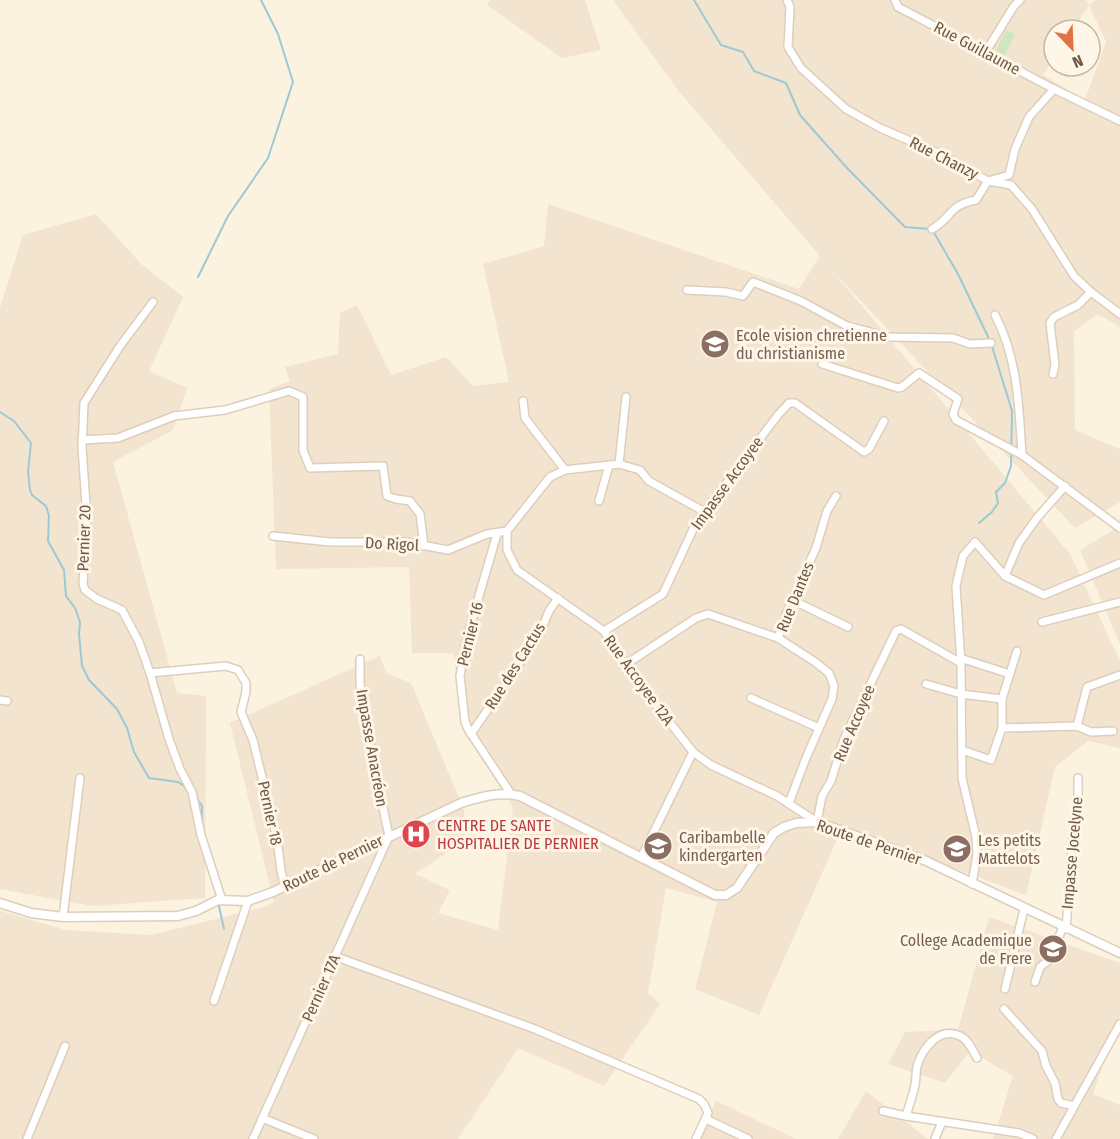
<svg xmlns="http://www.w3.org/2000/svg" width="1120" height="1139" font-family="'Fira Sans Condensed',sans-serif">
<rect width="100%" height="100%" fill="#fbf2e0"/>
<g fill="#f2e4cf" fill-rule="evenodd">
<path d="M490 0H585L601 50 562 58 487 5Z"/>
<path d="M613 0H1086L1089 5 1096 0H1120V327L1098 314 1074 331 1075 430 1120 449V502L1075 528 830 268 1070 554 1120 661V748L1088 741 1055 767 1026 895 843 826 759 1015 695 989 717 902 666 888 648 993 660 1004 604 1086 518 1048 458 1139H0V911L66 930 151 935 264 907 274 902 230 723 380 656 386 673 411 683 464 810V841L415 874 450 890 438 913 498 930 513 807 464 733 453 653H412L409 567 276 569 269 389 290 381 285 367 338 354 340 313 357 305 391 375 446 357 473 386 509 382 483 264 544 246 548 204 799 289 820 256 677 89ZM1089 5 1106 42 1085 100 1043 75 1054 58V30H1073Z"/>
<path d="M96 214 141 264 183 297 149 371 187 388 173 430 113 462 177 693 206 696 205 898 92 906 0 889V308L23 235Z"/>
<path d="M1120 524V644L1080 550 1110 532Z"/>
<path d="M989 917 1120 963V1016L1093 1094 1120 1105V1139H993L1013 1076 970 1051 945 1083 888 1064 905 1032 958 1030Z"/>
<path d="M866 1091 928 1139H838Z"/>
<path d="M716 1101 796 1139H697Z"/>
</g>
<path fill="#cee7c0" d="M1006 30 1015 34 1005 55 996 51Z"/>
<g fill="none" stroke-linecap="round" stroke-linejoin="round">
<g stroke="#9cc9d5" stroke-width="2">
<path d="M694 0 721 45 743 52 754 71 786 83 800 115 847 168 905 227 929 229"/>
<path d="M933 231 958 274 991 343 1012 411 1011 466 1005 483 996 492 998 503 992 512 979 523"/>
<path d="M198 277 228 216 268 158 293 82 278 34 261 0"/>
<path d="M0 412 14 421 31 443 28 472 30 490 32 495 46 506 49 516 48 541 64 570 66 596 75 608 80 622 79 634 82 666 89 680 117 709 127 728 134 752 149 778 178 782 187 788"/>
<path d="M195 796 202 806V824"/>
<path d="M201 845 217 897"/>
<path d="M218 902 224 929"/>
</g>
<g stroke="#decebc" stroke-width="10">
<g id="minor">
<path d="M787 0 790 7 788 47 801 68 846 109 880 128 938 153 988 181 1011 185 1032 209 1074 276 1091 292 1120 314"/>
<path d="M895 0 898 7 1054 89 1120 121"/>
<path d="M985 53 1014 6 1020 0"/>
<path d="M932 229C952 218 948 205 976 200L988 181 1009 175 1015 149 1029 117 1054 89"/>
<path d="M687 290 726 292 743 296 753 282 801 301 847 326 889 337 953 338 970 344 991 343"/>
<path d="M153 302 120 346 84 403 82 448 87 518 83 584 85 590 97 599 122 610 139 642 150 673 169 739 180 769 192 792 201 835 222 900"/>
<path d="M995 315C1018 358 1019 408 1022 455"/>
<path d="M822 364 898 388 902 387 919 373 958 399 953 414 956 420 1022 455 1120 528"/>
<path d="M1053 374 1055 365 1050 323 1054 317 1078 305 1091 292"/>
<path d="M523 401 525 418 565 470"/>
<path d="M82 440 118 438 174 416 225 410 289 391 303 397V450L310 468 383 466 387 496 396 499 410 501 420 514 424 546"/>
<path d="M619 464 626 397"/>
<path d="M599 501 609 465"/>
<path d="M705 512 649 481 640 470 619 464 565 470 550 477 507 531V550L517 570 604 631 625 665 693 752 711 765 777 796 817 822 822 796 831 781 844 739 896 631 901 629 961 663"/>
<path d="M497 534 467 637 460 676 465 722 468 729 511 794"/>
<path d="M273 536 330 542H406L448 550 487 534 507 531"/>
<path d="M1005 576 1019 543 1037 518 1065 486"/>
<path d="M792 600 848 627"/>
<path d="M1042 622 1120 602"/>
<path d="M604 631 663 594 696 523 778 415 789 403H795L864 452 869 449 884 421"/>
<path d="M778 638 815 662 829 673 834 686 832 699 806 758 789 803"/>
<path d="M960 658 1010 674"/>
<path d="M625 665 696 618 708 614 778 638 788 609 816 548 827 511 836 496"/>
<path d="M150 673 226 666 238 670 246 683V692L241 712 253 740 277 839 281 871 285 886"/>
<path d="M926 684 961 694 1002 699"/>
<path d="M751 698 819 728"/>
<path d="M0 700 7 701"/>
<path d="M1077 726 1087 687 1120 675"/>
<path d="M1002 728 1077 726 1091 732 1113 731"/>
<path d="M471 734 540 633 549 611 558 598"/>
<path d="M962 750 991 760 1002 728V699L1017 651"/>
<path d="M641 858 693 752"/>
<path d="M972 884 977 854 976 837 962 778 961 663 956 586 963 556 975 542 1005 576 1044 595 1120 563"/>
<path d="M63 917 80 778"/>
<path d="M1066 929 1074 820 1078 796V778"/>
<path d="M334 956 535 1029 699 1099 704 1104 708 1113 696 1139"/>
<path d="M1035 982 1040 967 1049 960 1063 927"/>
<path d="M1005 989 1024 909"/>
<path d="M214 1001 248 901"/>
<path d="M1004 1009 1042 1051 1046 1066 1055 1083 1058 1099 1061 1103 1074 1106"/>
<path d="M883 1111 906 1116 1019 1133 1033 1139"/>
<path d="M906 1116C909 1106 913 1095 915 1085 916 1079 916 1072 917 1066 923 1048 939 1026 960 1036 968 1039 973 1051 977 1058"/>
<path d="M262 1118 314 1139"/>
<path d="M706 1119 748 1139"/>
<path d="M27 1139 65 1046"/>
<path d="M253 1139 389 836 364 718 360 684V659"/>
<path d="M935 1139 942 1122"/>
<path d="M1056 1139 1120 1024"/>
</g>
</g>
<g stroke="#decebc" stroke-width="11">
<path id="tertiary" d="M0 903 31 913 63 917 178 916 196 911 218 900 248 901 273 892 461 803C481 797 499 791 520 796L715 895H726L737 888 774 833 784 827 796 823 817 822 924 860 1120 953"/>
</g>
<use href="#minor" stroke="#fff" stroke-width="7"/>
<use href="#tertiary" stroke="#fff" stroke-width="8"/>
</g>
<defs>
<g id="school-disc" transform="scale(1.5)"><circle r="9.5" fill="#8d6e63" stroke="#fef6e6"/><path d="M0-5L7-2L0 1L-7-2ZM-4 1L0 2.5L4 1V4Q0 6-4 4Z" fill="#fff"/></g>
<g id="hospital-disc" transform="scale(1.5)"><circle r="9.5" fill="#e0444e" stroke="#fef6e6"/><path d="M-5-5h3v3.5h4V-5h3V5h-3V1.5h-4V5h-3Z" fill="#fff"/></g>
</defs>
<g fill-rule="evenodd">
<use href="#school-disc" x="715" y="344"/>
<use href="#hospital-disc" x="416" y="834"/>
<use href="#school-disc" x="658" y="846"/>
<use href="#school-disc" x="957" y="849"/>
<use href="#school-disc" x="1053" y="949"/>
</g>
<g text-anchor="middle" dominant-baseline="central" stroke-width="6" stroke-linejoin="round" paint-order="stroke">
<g font-size="16" fill="#705949" stroke="#fef6e6">
<text transform="translate(977 48) rotate(28)">Rue Guillaume</text>
<text transform="translate(944 158) rotate(27)">Rue Chanzy</text>
<text transform="translate(727 483) rotate(-54)">Impasse Accoyee</text>
<text transform="translate(84 538) rotate(-88)">Pernier 20</text>
<text transform="translate(392 544) rotate(3)">Do Rigol</text>
<text transform="translate(795 597) rotate(-68)">Rue Dantes</text>
<text transform="translate(470 634) rotate(-76)">Pernier 16</text>
<text transform="translate(515 666) rotate(-58)">Rue des Cactus</text>
<text transform="translate(639 680) rotate(54)">Rue Accoyee 12A</text>
<text transform="translate(854 723) rotate(-67)">Rue Accoyee</text>
<text transform="translate(372 748) rotate(80)">Impasse Anacréon</text>
<text transform="translate(270 813) rotate(78)">Pernier 18</text>
<text transform="translate(869 842) rotate(19)">Route de Pernier</text>
<text transform="translate(1072 853) rotate(-85)">Impasse Jocelyne</text>
<text transform="translate(333 863) rotate(-26)">Route de Pernier</text>
<text transform="translate(321 988) rotate(-66)">Pernier 17A</text>
</g>
<g font-size="16" fill="#785e54" stroke="#fef6e6" text-anchor="start">
<text x="736" y="335">Ecole vision chretienne<tspan x="736" dy="18">du christianisme</tspan></text>
<text x="679" y="837">Caribambelle<tspan x="679" dy="18">kindergarten</tspan></text>
<text x="978" y="840">Les petits<tspan x="978" dy="18">Mattelots</tspan></text>
<text x="1032" y="940" text-anchor="end">College Academique<tspan x="1032" dy="18">de Frere</tspan></text>
</g>
<g font-size="16" fill="#be3a42" stroke="#fef6e6" text-anchor="start">
<text x="437" y="825">CENTRE DE SANTE<tspan x="437" dy="18">HOSPITALIER DE PERNIER</tspan></text>
</g>
</g>
<g transform="translate(1072 48) rotate(157)"><circle r="28" fill="#fef6e6" stroke="#c5b7a7" stroke-width="1.5"/>
<path d="M0-4.5L10 22L0 15L-10 22Z" fill="#e27148"/>
<text y="-9" font-size="16" font-weight="bold" text-anchor="middle" fill="#705949">N</text>
</g>
</svg>
